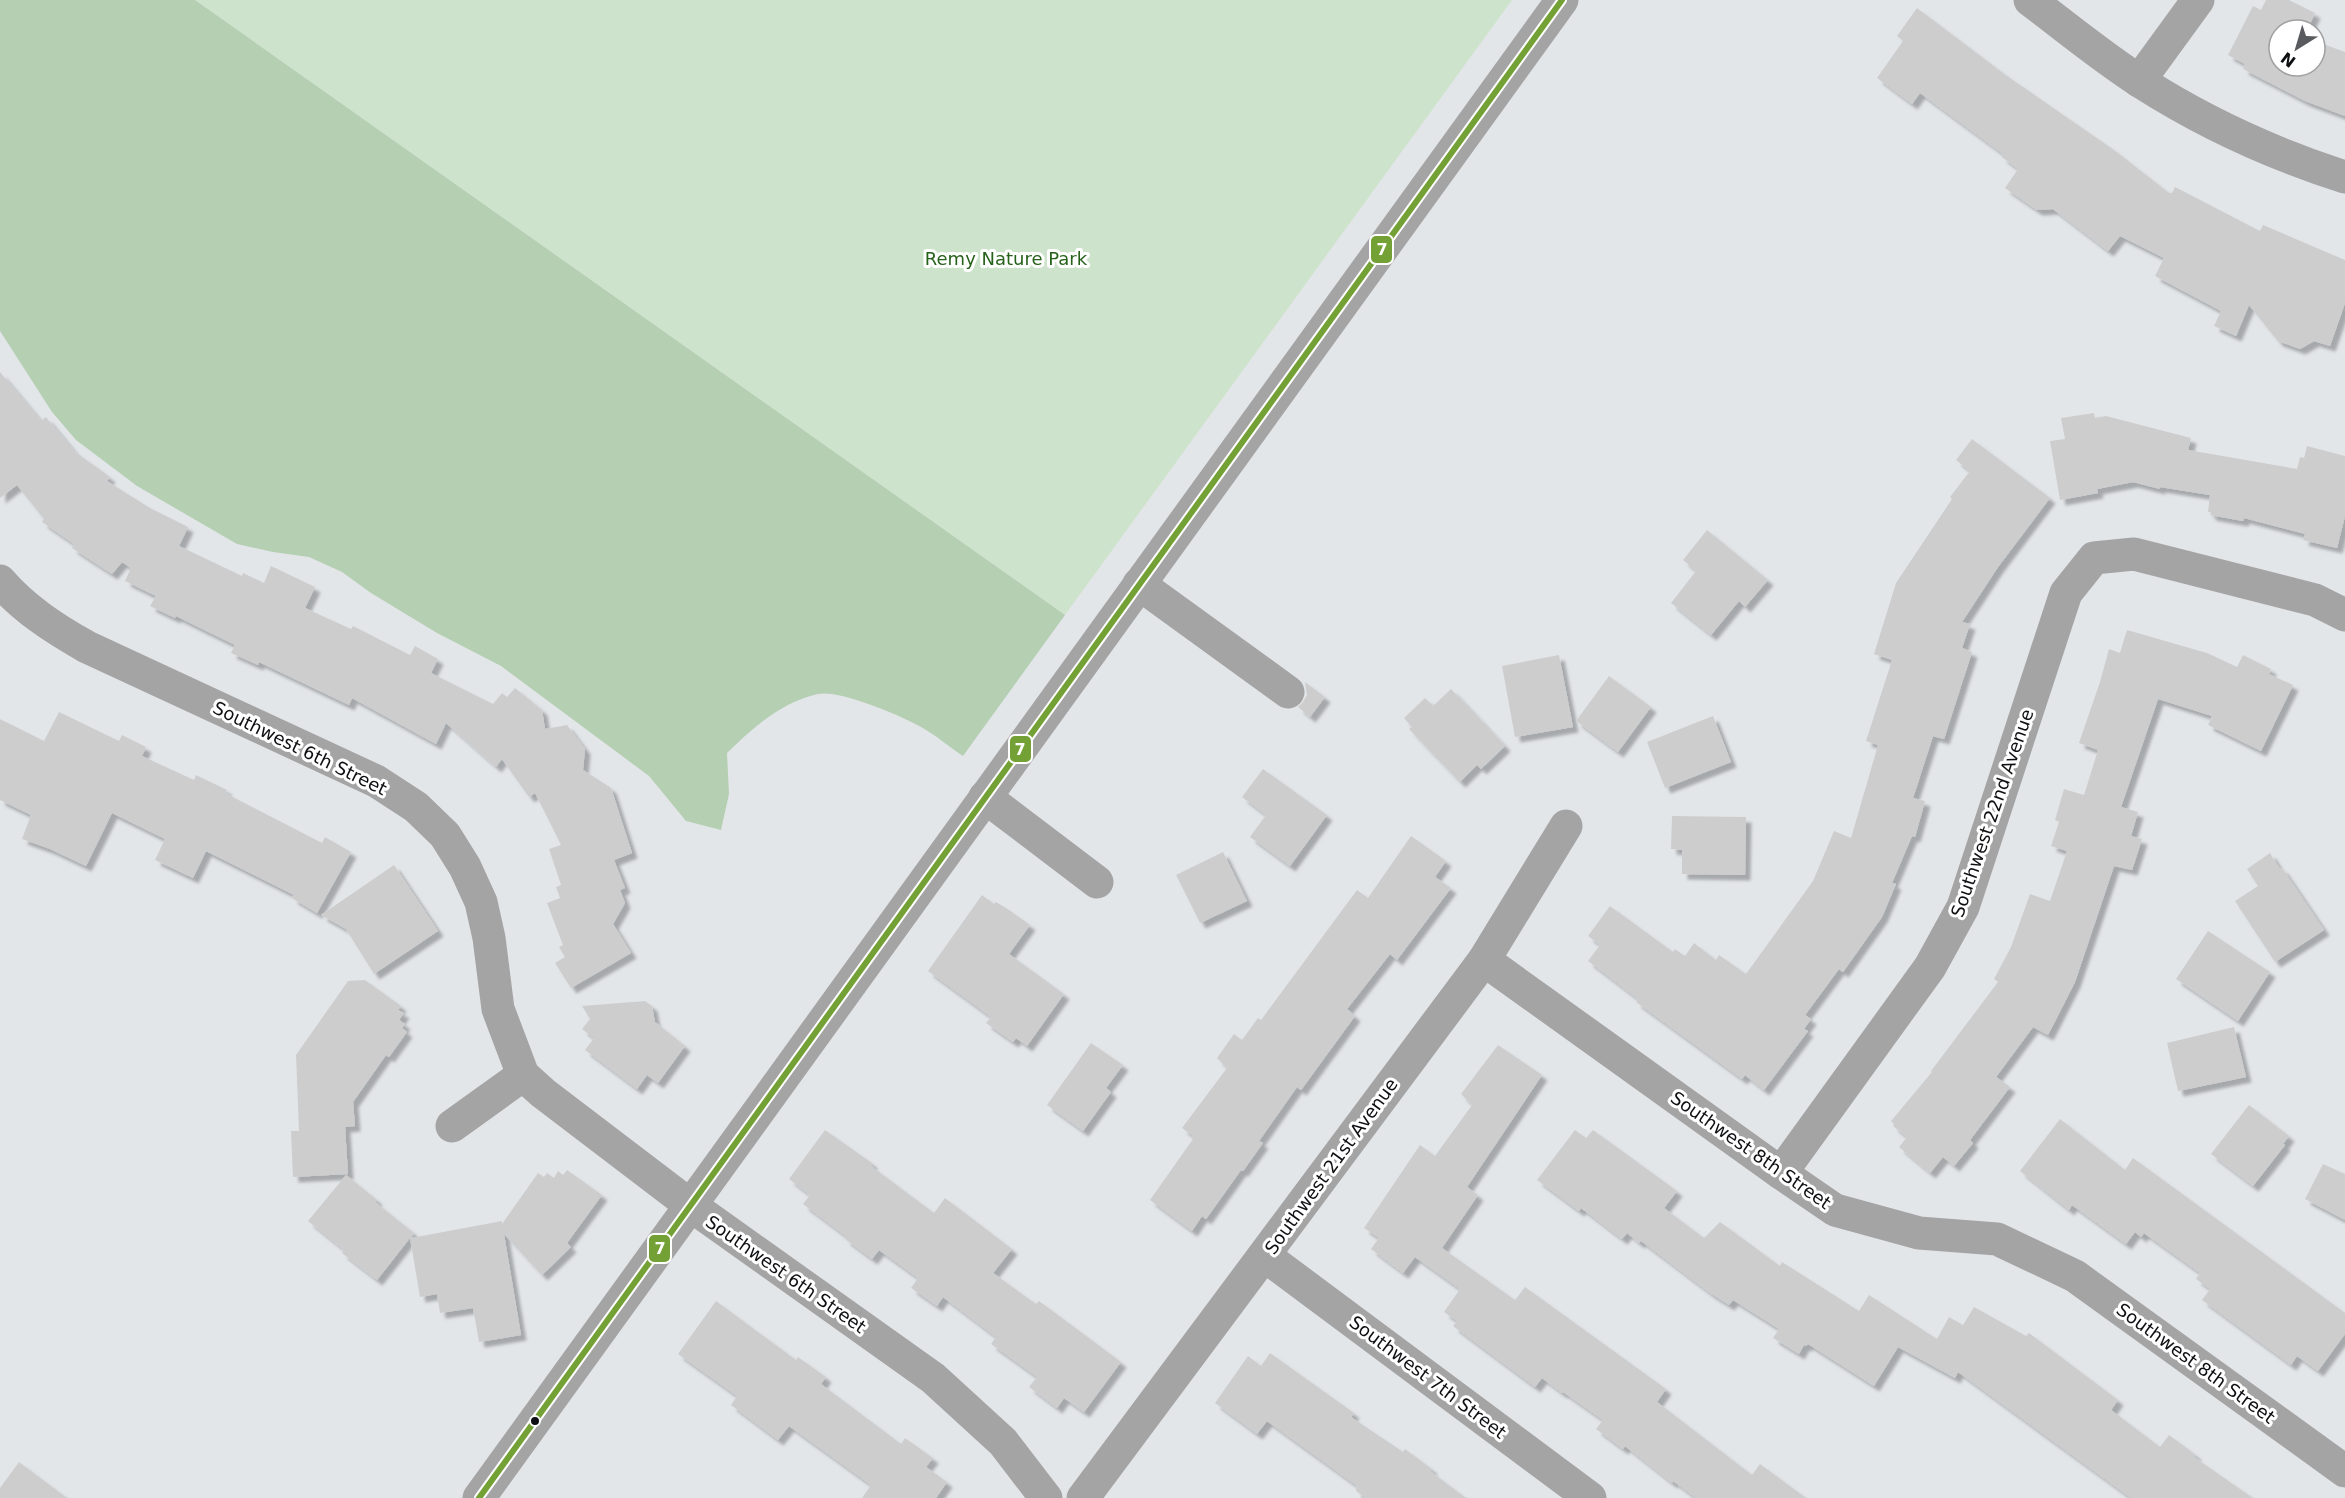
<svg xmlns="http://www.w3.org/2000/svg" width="2345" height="1498" font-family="'DejaVu Sans',sans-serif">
<defs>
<filter id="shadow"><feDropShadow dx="5.5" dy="5.5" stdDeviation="1.5" flood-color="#0004"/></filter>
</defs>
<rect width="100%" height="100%" fill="#e3e6e9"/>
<path fill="#cee3cc" d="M195 0H1512L1065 615Z"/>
<path fill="#b5cfb3" d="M0 0H195L1065 615 963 756C949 747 936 735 921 727 902 716 839 689 818 694 781 702 753 728 727 753L729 794 721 830 686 821 649 776 501 666 437 633 371 593 342 572 309 557 273 552 237 544 137 486 76 440 52 412 0 331Z"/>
<g fill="#cdcdce" filter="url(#shadow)">
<path d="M2266 0H2289L2315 13 2308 28 2312 30H2279V66H2315V41L2345 52V116L2305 101 2243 69 2245 64 2228 55 2253 6 2261 10Z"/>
<path d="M1917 8 2007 76 2114 150 2169 193H2172L2175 187 2260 231 2263 225 2345 260V303L2330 346 2314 341 2300 349 2278 341 2249 305 2236 336 2214 326 2221 311 2155 276 2164 258 2120 236 2108 251 2053 209 2037 210 2005 188 2018 169 2002 157 2003 154 1920 93 1912 104 1877 78 1903 41 1897 36Z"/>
<path d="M0 372 41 421 46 417 74 451 110 477 107 481 150 508 188 527 179 546 242 576 243 573 264 583 271 566 315 587 305 608 351 629 353 626 410 655 415 646 438 659 431 673 493 704 502 693 507 697 515 688 542 710 545 729 567 725 585 749 583 770 611 788 632 853 614 860 625 888 620 890 625 903 613 924 631 953 571 988 555 963 565 957 559 947 563 945 547 903 560 898 556 887 561 885 549 849 561 845 535 793 529 797 502 759 496 767 446 723 436 744 352 698 349 705 259 662 258 665 231 653 235 645 176 616 175 618 150 606 156 596 125 581 131 568 122 562 112 574 72 548 74 544 42 522 44 519 17 485 0 498Z"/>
<path d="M2094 413 2095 418 2106 416 2191 438 2188 450 2297 469 2300 457 2304 458 2307 446 2345 456V516L2337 548 2303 540 2305 534 2244 518 2243 521 2210 515 2211 512H2208L2210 495 2160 487V489L2133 482 2097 489 2098 493 2060 500 2050 441 2065 439 2061 418Z"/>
<path d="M1972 439 2050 498 1998 567 1962 622 1970 624 1962 648 1972 652 1944 739 1933 736 1913 798 1925 801 1915 837 1912 836 1892 883 1896 884 1882 917 1843 972 1839 969 1805 1015 1811 1019 1804 1029 1808 1031 1764 1090 1745 1075 1742 1079 1636 1002 1638 999 1588 961 1600 945 1588 936 1610 906 1673 952 1675 949 1685 956 1694 943 1716 960 1719 955 1746 974 1813 881 1834 831 1851 838 1878 745 1866 741 1892 660 1874 654 1896 583 1952 499 1950 497 1970 471 1956 460Z"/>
<path d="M1707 530 1768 580 1745 607 1739 601 1711 635 1671 603 1696 571 1683 560Z"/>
<path d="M2127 630 2207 653 2237 667 2243 655 2271 669 2269 674 2293 685 2261 751 2208 725 2212 716 2158 699 2121 807 2138 812 2131 836 2142 839 2132 870 2114 866 2075 982 2048 1035 2033 1027 1996 1077 2010 1087 1970 1140 1973 1143 1954 1166 1943 1157 1930 1173 1899 1147 1907 1137 1893 1126 1894 1124 1891 1121 1932 1072 1931 1071 1998 982 1994 979 2011 947 2030 894 2050 901 2067 851 2051 846 2059 822 2055 820 2064 789 2084 795 2098 750 2079 743 2100 682 2109 649 2120 653Z"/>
<path d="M1559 655 1573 727 1515 737 1502 666Z"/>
<path d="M1609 676 1651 707 1618 752 1576 721Z"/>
<path d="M1305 682 1325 697 1310 717 1298 707 1303 702 1307 695Z"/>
<path d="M1451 689 1505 746 1481 769 1477 765 1460 782 1409 729 1412 727 1404 718 1425 698 1433 706Z"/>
<path d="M59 712 119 741 122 735 146 747 142 756 194 780 196 775 227 790 225 793 322 843 325 837 351 852 317 913 292 898 294 895 206 851 193 878 155 860 165 839 112 813 86 866 50 849 22 839 31 815 0 800V719L44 741Z"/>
<path d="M1713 716 1731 762 1665 788 1647 742Z"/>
<path d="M1263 769 1327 815 1290 866 1250 837 1266 815 1242 797Z"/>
<path d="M1672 816 1746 817 1745 875 1682 874V850L1671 849Z"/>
<path d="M1411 836 1446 861 1435 877 1451 888 1397 960 1390 954 1347 1009 1355 1016 1301 1090 1297 1087 1259 1141 1263 1143 1243 1171 1241 1170 1206 1219 1202 1216 1192 1231 1150 1200 1193 1139 1191 1138 1193 1136 1182 1128 1227 1068 1217 1058 1234 1034 1242 1040 1258 1018 1261 1020 1357 890 1368 898Z"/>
<path d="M1223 852 1247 901 1200 923 1176 875Z"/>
<path d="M2270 853 2280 869 2282 868 2324 930 2275 962 2235 901 2258 886 2247 869Z"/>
<path d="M394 865 438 931 374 974 346 929 321 915Z"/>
<path d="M982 895 994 904 996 902 1006 908 1030 925 1009 954 1064 994 1027 1046 1016 1038 1013 1042 986 1023 991 1017 928 971Z"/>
<path d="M2208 931 2270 972 2238 1021 2176 979Z"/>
<path d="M365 980 401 1006 398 1010 404 1013 399 1020 405 1024 402 1028 407 1032 389 1057 386 1055 353 1102 355 1126 345 1127 348 1174 293 1177 291 1131H299L296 1055 348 981Z"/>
<path d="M645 1001 652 1006 655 1022 685 1046 658 1083 647 1075 637 1089 585 1050 594 1038 582 1029 590 1019 582 1006Z"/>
<path d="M2234 1027 2246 1077 2178 1091 2167 1043Z"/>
<path d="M1091 1043 1123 1065 1106 1088 1111 1092 1083 1131 1047 1105Z"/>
<path d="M1498 1045 1542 1075 1467 1187 1478 1195 1442 1248 1515 1300 1525 1287 1666 1389 1657 1402 1752 1475 1760 1464 1806 1498H1696L1673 1481 1672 1483 1625 1446 1623 1449 1596 1429 1603 1420 1563 1392 1562 1393 1542 1378 1535 1387 1453 1326 1457 1321 1444 1312 1460 1289 1415 1257 1403 1273 1371 1249 1379 1238 1364 1228 1420 1145 1435 1156 1472 1105 1461 1094Z"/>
<path d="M2249 1105 2289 1136 2283 1144 2285 1145 2253 1186 2211 1154Z"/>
<path d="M2060 1119 2125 1170 2133 1158 2345 1313V1334L2318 1371 2297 1356 2291 1365 2202 1300 2210 1289 2196 1279 2200 1273 2144 1233 2141 1237 2135 1232 2126 1244 2072 1205 2069 1210 2020 1171Z"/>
<path d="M825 1130 872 1163 871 1166 934 1213 945 1198 1012 1249 993 1273 1036 1304 1039 1301 1121 1362 1084 1412 1064 1398 1057 1408 1029 1387 1037 1377 991 1344 996 1337 943 1297 937 1306 911 1288 918 1278 879 1250 872 1259 845 1239 847 1237 803 1204 810 1195 789 1179Z"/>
<path d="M1575 1130 1586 1138 1593 1130 1677 1191 1664 1208 1704 1238 1720 1222 1780 1266 1782 1262 1859 1311 1869 1295 1937 1339 1949 1317 1963 1325 1974 1307 2026 1336 2029 1333 2118 1400 2111 1410 2160 1447 2169 1435 2196 1455 2194 1457 2253 1498H2131L1958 1372 1955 1378 1898 1347 1874 1386 1808 1344 1806 1346 1804 1345 1799 1354 1773 1338 1779 1329 1733 1300 1729 1305 1710 1293 1641 1241 1639 1243 1627 1233 1622 1239 1581 1208 1579 1211 1537 1180Z"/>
<path d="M2323 1164 2345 1174V1220L2305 1199Z"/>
<path d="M567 1170 602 1195 567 1243 571 1247 542 1275 504 1234 521 1335 479 1342 473 1308 440 1313 437 1294 420 1297 410 1238 377 1280 342 1253 344 1250 308 1221 346 1175 377 1200 375 1202 414 1233 411 1238 502 1221V1224L538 1173 544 1177 547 1173 554 1178 558 1171 563 1175Z"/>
<path d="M716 1301 796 1360 798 1357 826 1377 821 1384 901 1444 905 1438 933 1458 926 1467 947 1482 936 1498H862L871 1485 789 1426 778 1440 731 1405 737 1396 678 1354Z"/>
<path d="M1270 1353 1354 1413 1351 1417 1403 1452 1405 1449 1432 1469 1430 1471 1466 1498H1366L1356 1491 1357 1486 1267 1421 1257 1434 1215 1403 1248 1356 1261 1366Z"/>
<path d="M19 1462 67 1498H0V1488Z"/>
</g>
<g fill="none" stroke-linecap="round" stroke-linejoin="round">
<g stroke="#a5a4a4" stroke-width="33">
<path d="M2030 0C2066 27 2102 57 2141 82 2205 123 2273 154 2345 177"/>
<path d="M2139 81 2198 0"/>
<path d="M0 581C24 609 55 629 87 647L376 781 416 807 445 835 465 867 481 902 489 938 498 1009 523 1075 543 1093 690 1205 933 1378 1003 1442 1046 1498"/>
<path d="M1139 584 1288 692"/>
<path d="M985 797 1097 882"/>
<path d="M1484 960 1781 1173 1835 1210 1919 1233 1997 1239 2075 1276 2345 1471"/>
<path d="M452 1126 523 1075"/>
<path d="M1781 1173 1930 967 1963 907 2066 593 2094 558 2134 554 2315 600 2345 615"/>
<path d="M1265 1256 1590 1498"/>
<path d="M479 1498 1562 0"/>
<path d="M1083 1498 1484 960 1566 826"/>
</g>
<g stroke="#fff" stroke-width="10">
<path id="bus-1" d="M479 1498 1562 0"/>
</g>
<use href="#bus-1" stroke="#74a136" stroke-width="6"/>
</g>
<circle fill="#0e0f12" stroke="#fff" stroke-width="2" cx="535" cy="1421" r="5"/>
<g text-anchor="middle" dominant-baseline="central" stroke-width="6" stroke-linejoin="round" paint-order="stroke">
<g font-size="18" fill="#27621b" stroke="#fff">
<text x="1006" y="258">Remy Nature Park</text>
</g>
<g font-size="18" fill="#0e0f12" stroke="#fff">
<text transform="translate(300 748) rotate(26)">Southwest 6th Street</text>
<text transform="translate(1992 813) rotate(-71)">Southwest 22nd Avenue</text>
<text transform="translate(1751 1150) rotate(35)">Southwest 8th Street</text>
<text transform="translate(1331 1166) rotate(-54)">Southwest 21st Avenue</text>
<text transform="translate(786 1274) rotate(35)">Southwest 6th Street</text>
<text transform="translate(2196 1363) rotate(36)">Southwest 8th Street</text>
<text transform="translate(1428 1377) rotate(37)">Southwest 7th Street</text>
</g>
</g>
<g stroke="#fff" stroke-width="2">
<rect x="1370" y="235" width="23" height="29" rx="6" fill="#74a136"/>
<rect x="1009" y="735" width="23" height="28" rx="6" fill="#74a136"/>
<rect x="648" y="1234" width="23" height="29" rx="6" fill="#74a136"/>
</g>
<g font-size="16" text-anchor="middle" font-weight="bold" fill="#fff">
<text x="1382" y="255">7</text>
<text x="1020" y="755">7</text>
<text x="660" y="1254">7</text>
</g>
<g transform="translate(2297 48) rotate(217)"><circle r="28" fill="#ffffff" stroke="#9f9fa0" stroke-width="1.5"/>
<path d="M0-4.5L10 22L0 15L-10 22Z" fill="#595a5d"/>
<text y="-9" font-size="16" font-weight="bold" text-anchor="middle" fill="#0e0f12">N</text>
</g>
</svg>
